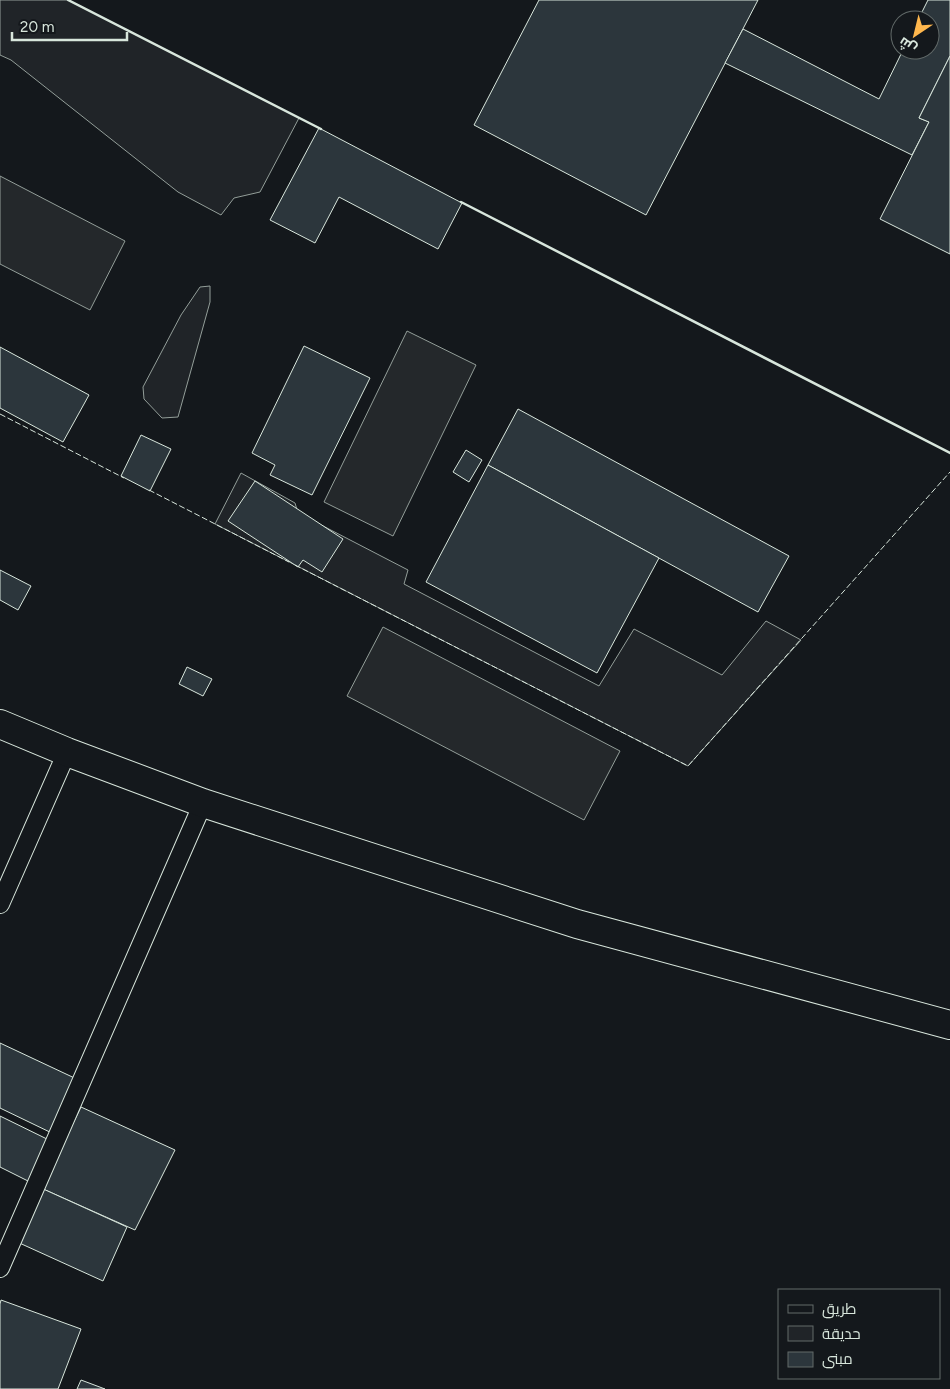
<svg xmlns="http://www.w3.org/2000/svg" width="950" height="1389" font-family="Figtree,Cairo,sans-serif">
<rect width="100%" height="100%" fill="#14181c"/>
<g fill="#202428" stroke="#939e99">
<path d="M0 0H68L299 118 260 192 234 198 221 215 178 192 11 60 0 55Z"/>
<path d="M210 286V302L178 417 162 418 144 399 143 387 181 315 200 287Z"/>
<path d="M241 473 295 503 298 513 408 570 404 584 599 686 634 629 722 675 766 621 801 640 688 766 215 524Z"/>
</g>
<g fill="#24282b" stroke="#939e99">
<path d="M0 176 125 241 90 310 0 264Z"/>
<path d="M407 331 476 365 393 536 324 502Z"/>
<path d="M383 627 620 751 584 820 347 696Z"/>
</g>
<g fill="#2c363c" stroke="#d8e6dc">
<path d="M539 0H758L646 215 474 125Z"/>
<path d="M928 0H950V56L919 118 929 122 912 155 725 63 743 29 879 99 903 50H930V20H918Z"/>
<path d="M950 56V254L880 219 929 122 919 118Z"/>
<path d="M319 128 462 203 438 249 339 197 315 243 270 220Z"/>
<path d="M304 346 370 378 312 495 270 475 275 465 252 453Z"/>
<path d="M0 347 89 395 63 442 0 408Z"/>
<path d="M518 409 789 556 758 612 488 465Z"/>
<path d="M141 435 171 449 150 491 121 476Z"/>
<path d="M466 450 482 460 469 482 453 472Z"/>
<path d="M488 465 659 558 597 673 426 582Z"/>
<path d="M255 481 343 539 322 572 303 560 298 567 228 521Z"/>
<path d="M0 570 31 586 18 610 0 600Z"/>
<path d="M187 667 212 679 203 696 179 684Z"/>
<path d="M0 1043 83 1082 58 1136 0 1108Z"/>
<path d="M81 1107 175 1150 135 1230 41 1188Z"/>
<path d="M0 1116 51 1141 30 1182 0 1167Z"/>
<path d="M41 1188 127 1227 103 1281 15 1241Z"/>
<path d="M1 1300 81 1329 58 1389H0V1304Z"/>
<path d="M81 1380 105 1389H77Z"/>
</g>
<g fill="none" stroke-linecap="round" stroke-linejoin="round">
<g stroke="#d8e6dc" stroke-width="20">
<g id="service">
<path d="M0 904 67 752"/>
<path d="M0 1268 203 803"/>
</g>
</g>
<g stroke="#d8e6dc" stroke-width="30">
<path id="secondary" d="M0 724 67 752 203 803 577 924 950 1025"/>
</g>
<use href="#service" stroke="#14181c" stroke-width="18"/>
<use href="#secondary" stroke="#14181c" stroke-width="28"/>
<g stroke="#d8e6dc" stroke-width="1" stroke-dasharray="6 2.5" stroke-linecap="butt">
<path d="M0 414 124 478"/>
<path d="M149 490 289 562"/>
<path d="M295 565 688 766 950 472"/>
</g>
<g stroke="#d8e6dc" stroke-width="2.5">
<path d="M68 0 321 129"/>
<path d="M461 202 950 453"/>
</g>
</g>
<rect x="778" y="1289" width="162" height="90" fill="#14181c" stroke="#626a69"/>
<rect x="788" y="1305" width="25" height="8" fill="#14181c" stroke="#626a69"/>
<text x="822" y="1314" font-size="15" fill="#d8e6dc">طريق</text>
<rect x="788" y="1326" width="25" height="15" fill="#202428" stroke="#626a69"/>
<text x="822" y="1339" font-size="15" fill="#d8e6dc">حديقة</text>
<rect x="788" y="1352" width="25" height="15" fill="#2c363c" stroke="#626a69"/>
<text x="822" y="1364" font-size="15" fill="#d8e6dc">مبنى</text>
<g transform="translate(915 35) rotate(215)"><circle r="24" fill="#14181c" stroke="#626a69"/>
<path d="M0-4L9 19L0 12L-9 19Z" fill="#ffb74d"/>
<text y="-8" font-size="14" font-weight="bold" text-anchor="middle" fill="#d8e6dc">ش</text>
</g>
<path d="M12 32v8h115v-8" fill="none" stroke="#d8e6dc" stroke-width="2.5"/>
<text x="20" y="32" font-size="15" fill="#d8e6dc" stroke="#14181c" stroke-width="4" paint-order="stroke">20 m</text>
</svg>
